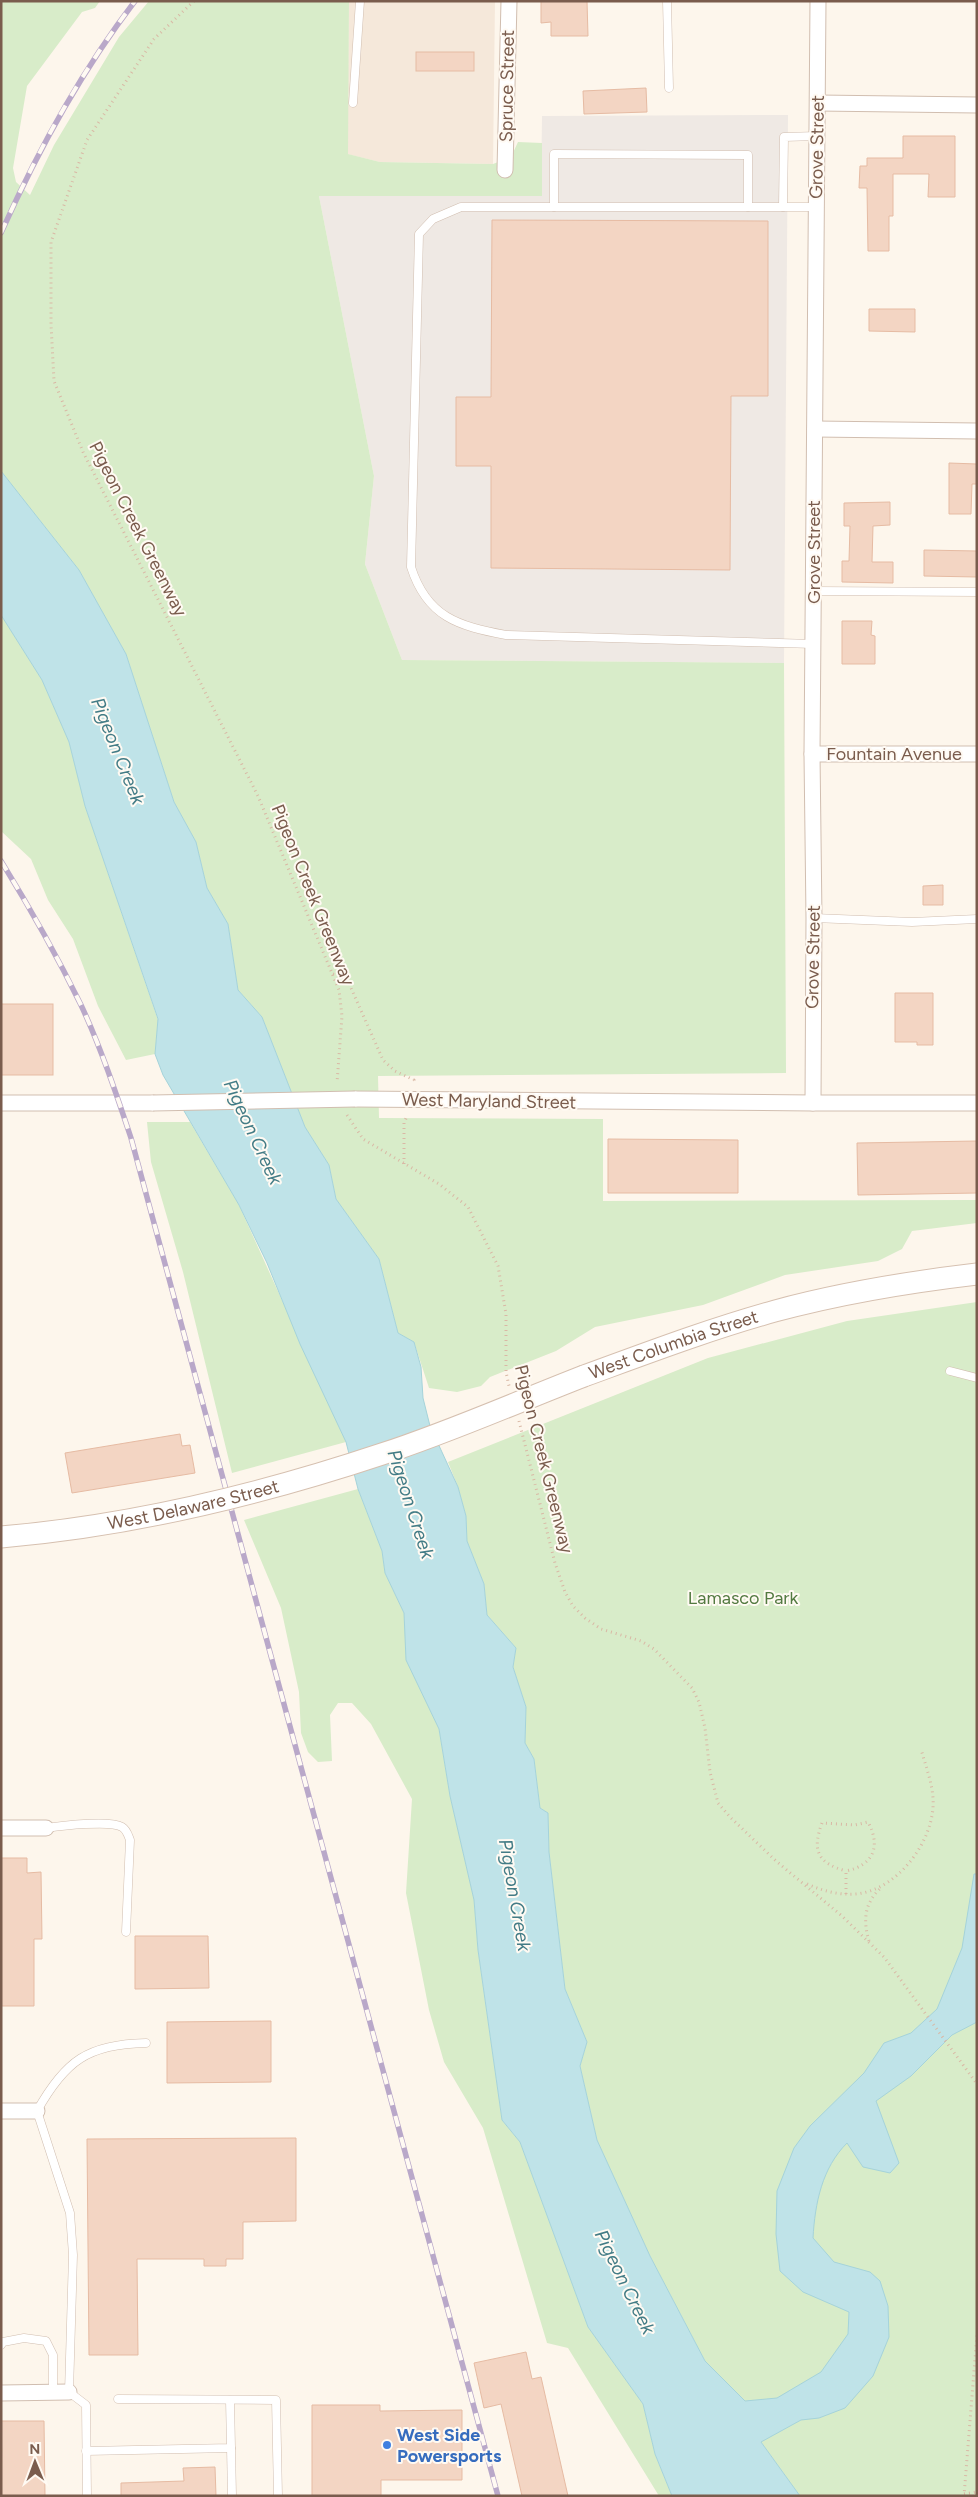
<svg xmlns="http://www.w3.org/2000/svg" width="978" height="2497" font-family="Figtree,sans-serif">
<rect width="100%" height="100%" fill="#fdf6ec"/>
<path fill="#f5e8da" d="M349 1H495L493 164 380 162 347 154Z"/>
<path fill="#efe9e4" d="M788 115 784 663 402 660 365 564 374 476 319 196H541L542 116Z"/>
<g fill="#d8ecc9">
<path d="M1 1H100L95 8 82 12 27 86 13 168 16 182 30 195 54 145 119 37 149 1H349L348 154 380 162 493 164 511 157 518 142 542 143V196H319L374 476 365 564 402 660 784 663 786 1073 378 1076 379 1118 603 1119V1201L977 1200V1223L912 1231 902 1249 878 1261 785 1275 703 1305 595 1327 556 1351 490 1377 481 1386 457 1392 429 1388 414 1342 398 1333 379 1259 336 1199 329 1165 305 1127 262 1017 238 990 228 924 207 888 196 842 174 802 126 654 79 570 1 471Z"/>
<path d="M1 615 42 680 69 742 85 806 158 1020 155 1054 126 1060 98 1006 73 939 48 900 31 859 1 831Z"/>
<path d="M147 1122H190L239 1205 346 1442 232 1473 183 1272 151 1162Z"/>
<path d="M977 1302V2496H800L761 2442 745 2401 705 2361 650 2256 597 2140 580 2066 587 2042 565 1989 549 1852 548 1813 540 1808 534 1759 525 1743 526 1707 513 1667 516 1648 487 1615 484 1584 467 1541 466 1516 458 1487 448 1462 708 1358 847 1321Z"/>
<path d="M358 1489 382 1551 385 1573 404 1613 407 1660 439 1729 450 1796 474 1900 478 1950 502 2120 520 2142 588 2327 643 2404 655 2454 672 2496H659L568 2348 547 2343 483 2128 444 2062 429 2010 406 1893 412 1799 371 1724 352 1703H338L330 1715 332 1761 318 1762 308 1752 301 1733 299 1692 281 1608 244 1520Z"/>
</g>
<path fill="#bfe3e8" stroke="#a5d3da" d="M1 471 79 570 126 654 174 802 196 842 207 888 228 924 238 990 262 1017 305 1127 329 1165 336 1199 379 1259 398 1333 414 1342 421 1367 423 1398 430 1426 458 1487 466 1516 467 1541 484 1584 487 1615 516 1648 513 1667 526 1707 525 1743 534 1759 540 1808 548 1813 549 1852 565 1989 587 2042 580 2066 597 2140 650 2256 705 2361 745 2401 777 2398 821 2372 848 2334 849 2312 803 2292 780 2271 776 2234 777 2191 794 2148 810 2126 864 2073 884 2043 911 2033 937 2009 962 1948 974 1874H977V2022L952 2035 911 2076 876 2101 899 2163 890 2173 863 2167 847 2143C822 2168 815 2203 813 2238L834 2262 870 2272 880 2281 888 2306 889 2337 873 2376 845 2408 819 2418 801 2420 761 2442 800 2496H672L655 2454 643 2404 588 2327 520 2142 502 2120 478 1950 474 1900 450 1796 439 1729 406 1660 404 1613 385 1573 382 1551 358 1489 346 1442 300 1344 267 1263 239 1205 163 1075 155 1054 158 1019 85 806 69 742 42 680 1 615Z"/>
<g fill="#f3d5c3" stroke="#e6bba3">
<path d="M541 1H587L588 36H551V22L541 23Z"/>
<rect x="416" y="52" width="58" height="19"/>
<path d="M646 88 647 112 584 114 583 91Z"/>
<path d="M903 136H955V197H928L929 174H893V216H889V251H868L867 188H859L860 166H867V158H903Z"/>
<path d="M492 220 768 221V396H731L730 570 491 568V466H456V397H491Z"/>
<path d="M869 309H915V332L869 331Z"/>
<path d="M949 463 977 464V484H972L971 514H949Z"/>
<path d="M890 502V525L873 526 872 562H893V583L842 582V561H849L850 526H844V503Z"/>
<path d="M924 550 977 551V577L924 576Z"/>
<path d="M842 621H872L871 635 875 636V664H842Z"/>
<path d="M943 885V905H923V886Z"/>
<path d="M895 993H933V1045H917V1042H895Z"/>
<rect x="1" y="1004" width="52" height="71"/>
<path d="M608 1139 738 1140V1193H608Z"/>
<path d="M977 1141V1193L858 1195 857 1143Z"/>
<path d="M180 1434 182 1446 190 1445 195 1473 72 1493 65 1453Z"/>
<path d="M1 1858H27V1873L41 1872 42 1939H34V2006H1Z"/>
<path d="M135 1936H208L209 1988 135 1989Z"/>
<path d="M271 2021V2082L167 2083V2022Z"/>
<path d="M296 2138V2221L243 2222V2259H226V2266H204V2259H137L138 2355H89L87 2139Z"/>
<path d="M526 2352 532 2379 541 2377 568 2496H522L501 2404 484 2408 474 2363Z"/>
<path d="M312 2405H380V2411L462 2410V2480H381V2496H312Z"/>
<path d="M1 2421H44L45 2496H1Z"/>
<path d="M215 2467 216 2496H121V2483L184 2481 183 2468Z"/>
</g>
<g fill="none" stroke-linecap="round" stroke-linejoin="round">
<g stroke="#d1beb0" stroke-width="9">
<g id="lane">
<path d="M667 1 669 88"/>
<path d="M353 103 360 1"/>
<path d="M554 207V154L748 155V207"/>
<path d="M783 207 784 137 817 136"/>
<path d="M814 591 977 592"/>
<path d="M814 644 506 635C458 626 427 617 411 567L419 234 433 219 461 207H816"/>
<path d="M814 918 912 922 977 919"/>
<path d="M950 1371 977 1378"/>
<path d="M46 1828C61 1826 110 1820 122 1827 127 1830 128 1835 130 1840L126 1932"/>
<path d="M1 2345 3 2342 24 2338 46 2341 53 2355V2392"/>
<path d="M118 2399 276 2400 278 2496"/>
<path d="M231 2448 232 2496"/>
<path d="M86 2451 231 2448 230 2400"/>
<path d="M87 2496 86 2405 69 2392 73 2255 70 2213 37 2111C65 2061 88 2044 146 2043"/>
</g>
</g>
<g stroke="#d1beb0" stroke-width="17">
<g id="street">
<path d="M818 103 977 105"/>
<path d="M505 170 509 1"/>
<path d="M815 429 977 431"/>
<path d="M812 754H977"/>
<path d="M355 1099 813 1103H977"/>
<path d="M1 1103H153"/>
<path d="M813 1103 814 918 812 754 818 1"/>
<path d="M1 1828H46"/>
<path d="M1 2111H37"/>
<path d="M1 2393 69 2392"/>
</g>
</g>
<g stroke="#d6c0b0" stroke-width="23">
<g id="secondary">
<path id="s1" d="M584 1376C647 1353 710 1329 775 1311 841 1293 909 1282 977 1274"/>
</g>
</g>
<g stroke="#d9b8a5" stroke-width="3" stroke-dasharray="1 4" stroke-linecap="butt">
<path d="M194 1 154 39 87 140 51 242V324L54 381 83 452 258 796 339 990 342 1016 337 1083"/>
<path d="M333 974 347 979 383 1060 395 1071 414 1080 413 1083"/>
<path d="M347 1115 363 1139 439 1184 468 1207 498 1266 506 1314V1372L509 1386"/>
<path d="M404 1164V1123L407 1116"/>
<path d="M519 1421 555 1563 565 1592 573 1606 585 1618 601 1629 641 1641 654 1649 692 1688 699 1702 705 1728 710 1772 718 1803 730 1817 776 1861 842 1916 884 1957 977 2084"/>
<path d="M807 1884C823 1891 838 1895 855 1894 898 1891 936 1839 933 1798 932 1782 925 1764 921 1749"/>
<path d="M846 1894V1871C874 1865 881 1846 868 1822L855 1825 822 1823C812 1850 817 1863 846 1871"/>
<path d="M869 1941C863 1921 864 1903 881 1888"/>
<path d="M964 2494 977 2492"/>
<path d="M964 2496 977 2334"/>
</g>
<use href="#lane" stroke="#fff" stroke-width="8"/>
<use href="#street" stroke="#fff" stroke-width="15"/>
<use href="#secondary" stroke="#fff" stroke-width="21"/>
<g stroke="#b9a8c9" stroke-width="5.5">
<g id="rail">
<path d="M1 233C38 150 80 73 135 1"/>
<path d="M1 861C30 908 57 956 81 1005 101 1048 116 1093 131 1138L498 2496"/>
</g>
</g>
<use href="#rail" stroke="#fffaf3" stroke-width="4" stroke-dasharray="11" stroke-linecap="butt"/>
<g stroke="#d1beb0" stroke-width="17" stroke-linecap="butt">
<path id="street-bridge" d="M153 1103 355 1099"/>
</g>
<g stroke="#d6c0b0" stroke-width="23" stroke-linecap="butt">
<g id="secondary-bridge">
<path id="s2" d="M1 1537C130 1526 259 1495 382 1454 450 1432 517 1402 584 1376"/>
</g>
</g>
<use href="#street-bridge" stroke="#fff" stroke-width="15"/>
<use href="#secondary-bridge" stroke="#fff" stroke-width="21"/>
</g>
<circle fill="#3f7fe0" stroke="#fffaf3" stroke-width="2" cx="387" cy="2445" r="5"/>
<g text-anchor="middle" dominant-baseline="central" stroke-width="4" stroke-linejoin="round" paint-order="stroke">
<g font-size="18" fill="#7a5c4d" stroke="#fffaf3">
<text transform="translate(507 86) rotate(-89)">Spruce Street</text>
<text transform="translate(817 147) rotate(-89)">Grove Street</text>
<text transform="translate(138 529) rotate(63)">Pigeon Creek Greenway</text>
<text transform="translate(814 552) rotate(-90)">Grove Street</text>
<text x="894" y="754">Fountain Avenue</text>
<text transform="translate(313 895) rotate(68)">Pigeon Creek Greenway</text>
<text transform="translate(813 957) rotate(-89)">Grove Street</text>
<text transform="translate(489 1101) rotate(1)">West Maryland Street</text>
<text stroke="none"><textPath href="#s1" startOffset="95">West Columbia Street</textPath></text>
<text transform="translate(544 1459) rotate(76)">Pigeon Creek Greenway</text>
<text stroke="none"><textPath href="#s2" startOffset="195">West Delaware Street</textPath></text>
</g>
<g font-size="18" fill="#537a41" stroke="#fffaf3">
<text x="743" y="1598">Lamasco Park</text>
</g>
<g font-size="18" font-weight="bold" fill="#366cbe" stroke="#fffaf3" text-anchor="start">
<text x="397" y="2435">West Side<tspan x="397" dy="21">Powersports</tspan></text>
</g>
<g font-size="19" font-style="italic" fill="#437c86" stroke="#fffaf3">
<text transform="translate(118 751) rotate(68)">Pigeon Creek</text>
<text transform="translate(253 1132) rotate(65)">Pigeon Creek</text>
<text transform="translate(411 1504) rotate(72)">Pigeon Creek</text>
<text transform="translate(515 1895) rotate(80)">Pigeon Creek</text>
<text transform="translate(625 2282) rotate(64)">Pigeon Creek</text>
</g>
</g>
<rect width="978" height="2497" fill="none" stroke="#7a5c4d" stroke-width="5"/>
<g transform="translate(35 2462) rotate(359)" stroke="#fffaf3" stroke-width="4" paint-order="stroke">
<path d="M0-4L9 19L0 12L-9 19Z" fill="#7a5c4d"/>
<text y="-8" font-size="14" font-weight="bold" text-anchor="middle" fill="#7a5c4d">N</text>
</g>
</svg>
